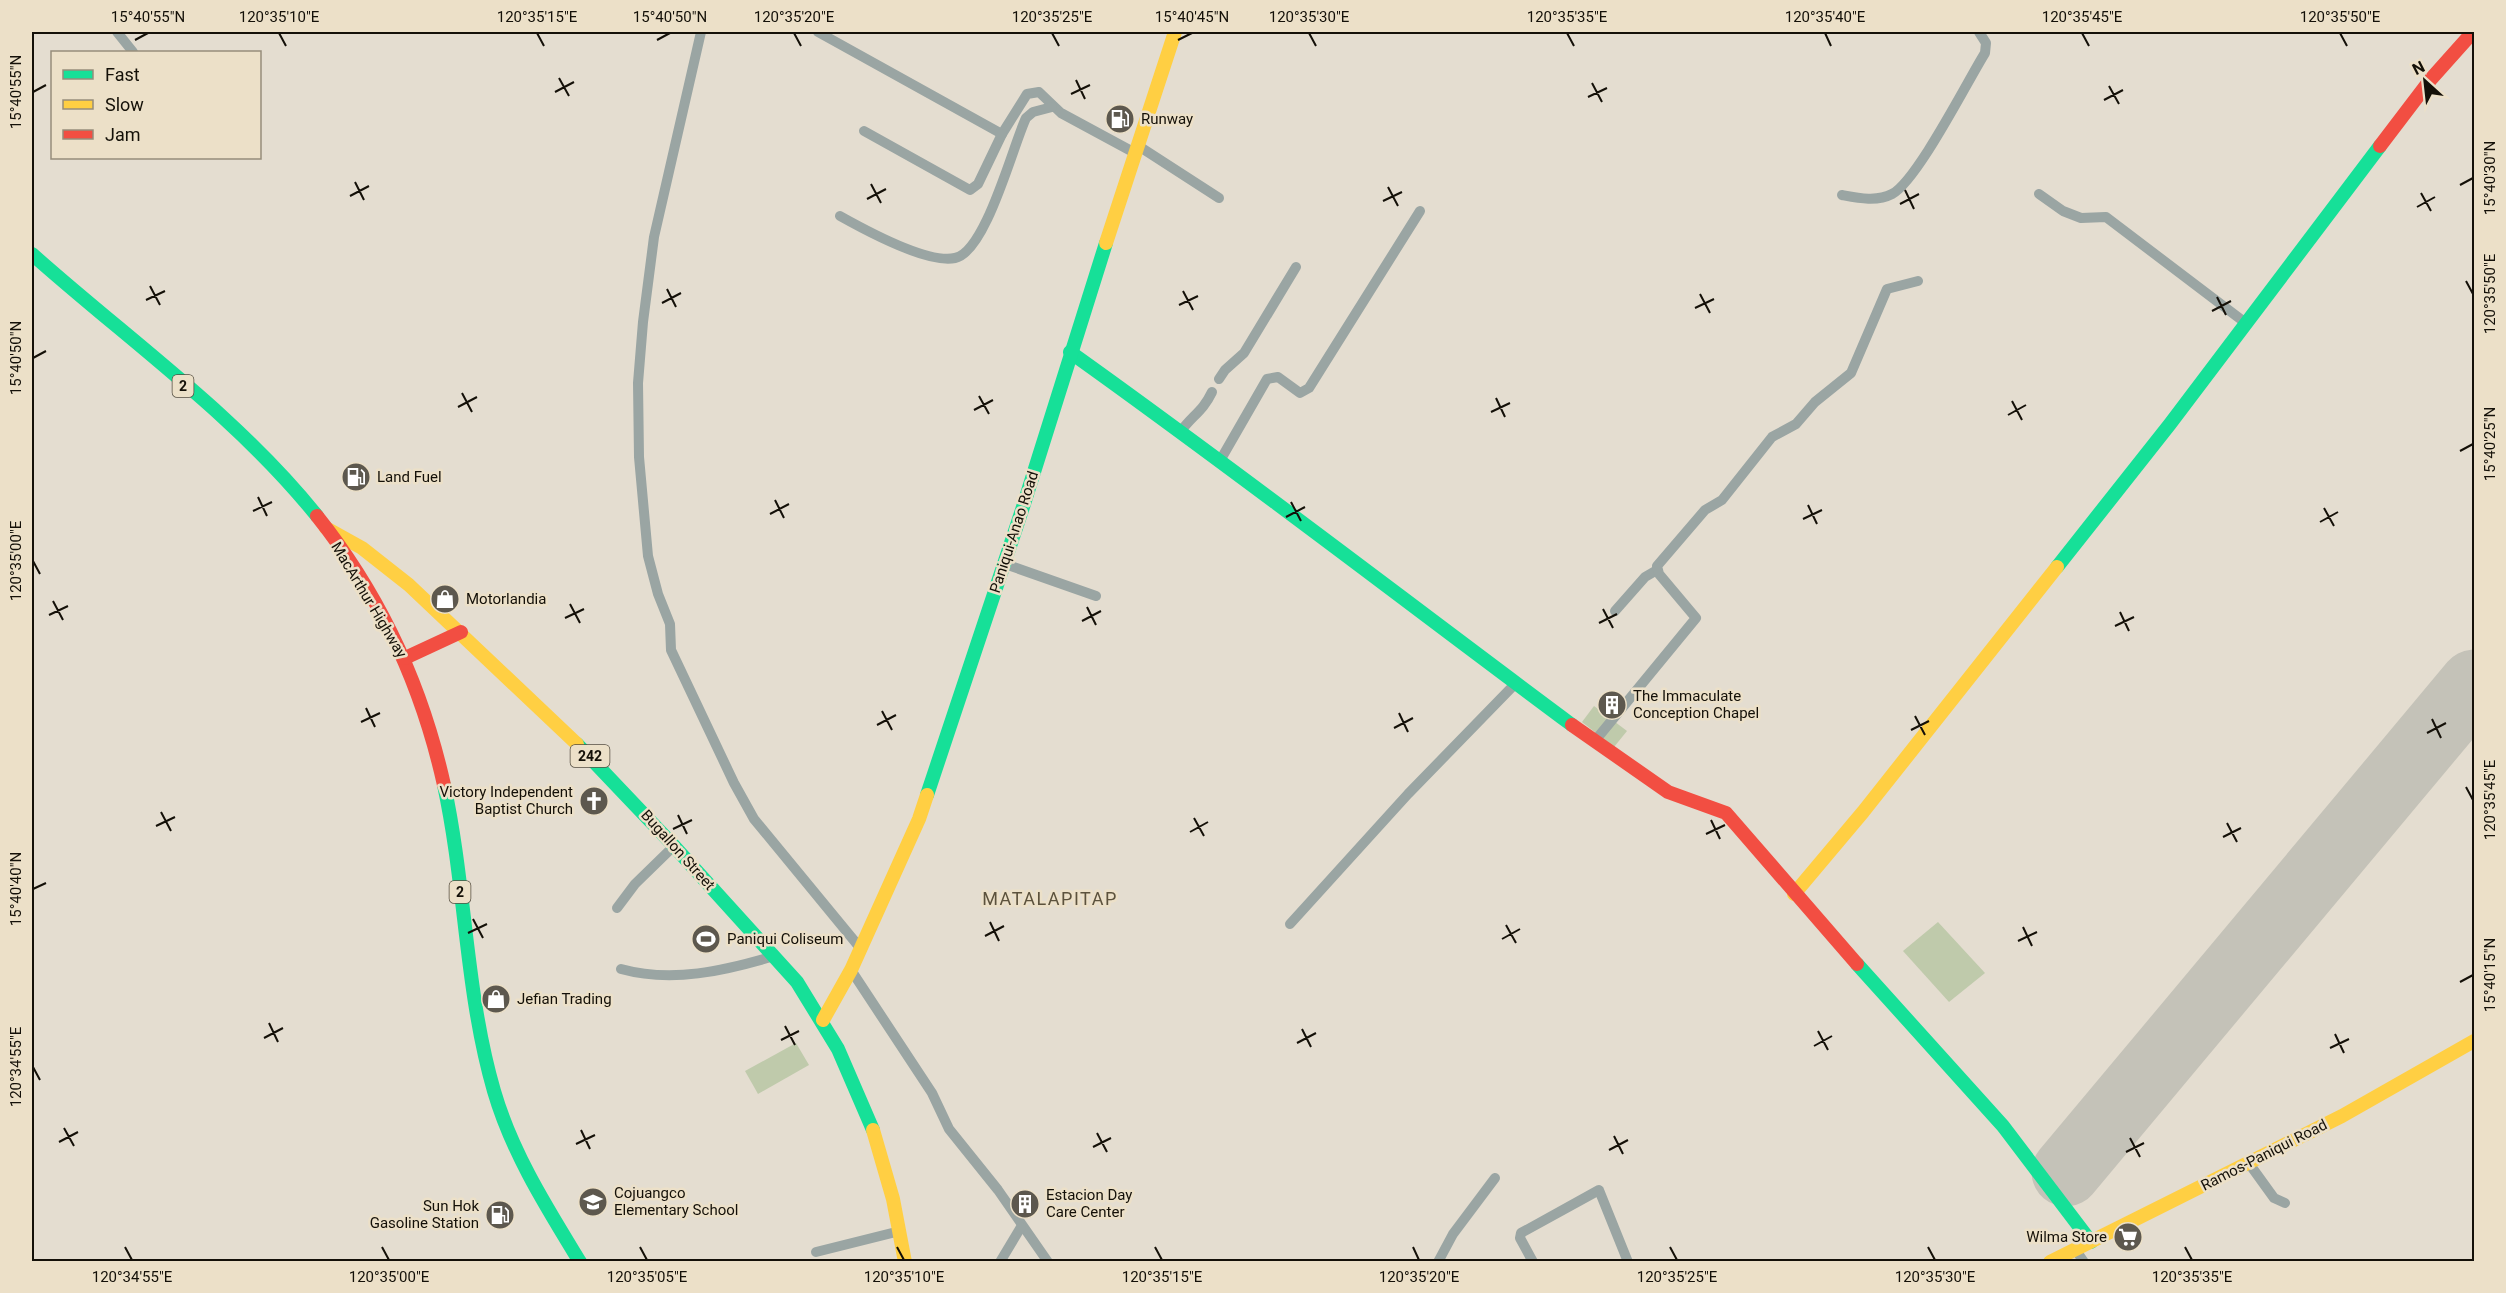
<svg xmlns="http://www.w3.org/2000/svg" width="2506" height="1293" font-family="Roboto,sans-serif">
<rect width="100%" height="100%" fill="#e4ddd0"/>
<g fill="#bfcaab">
<path d="M1594 706 1627 731 1614 747 1582 722Z"/>
<path d="M1938 922 1985 973 1949 1002 1903 951Z"/>
<path d="M796 1043 809 1065 758 1094 745 1071Z"/>
</g>
<g fill="none" stroke-linecap="round" stroke-linejoin="round">
<path stroke="#c4c2b8" stroke-width="69" d="M2066 1172 2474 684"/>
<g stroke="#9aa5a3" stroke-width="10">
<path d="M117 32 133 52"/>
<path d="M701 32 654 237 643 322 638 383 639 457 648 556 658 594 670 624 671 650 734 783 754 819 861 949"/>
<path d="M818 32 1002 134 1027 94 1039 92 1061 113 1135 153"/>
<path d="M864 131 970 190 978 184 1002 134"/>
<path d="M1137 145 1219 198"/>
<path d="M2039 194 2063 211 2081 218 2106 217 2247 324"/>
<path d="M1842 195C1858 198 1877 202 1892 194 1917 181 1967 82 1985 53L1986 43 1979 32"/>
<path d="M840 216C865 230 927 264 955 258 986 252 1013 145 1026 118L1033 112 1052 107"/>
<path d="M1219 379 1225 370 1244 353 1296 267"/>
<path d="M1181 431C1193 415 1203 411 1212 392"/>
<path d="M1221 459 1267 379 1278 377 1300 393 1309 388 1420 211"/>
<path d="M1005 564 1096 596"/>
<path d="M1615 611 1645 577 1657 570"/>
<path d="M1594 742 1696 618 1659 574 1657 566 1705 510 1722 500 1772 437 1796 424 1815 402 1851 373 1887 289 1918 281"/>
<path d="M617 908 635 884 674 846"/>
<path d="M1290 924 1408 794 1515 684"/>
<path d="M621 969C672 983 724 971 774 956"/>
<path d="M851 970 932 1093 949 1129 998 1190 1048 1262"/>
<path d="M2248 1162 2274 1198 2285 1203"/>
<path d="M2075 1249 2084 1262"/>
<path d="M816 1252 900 1231"/>
<path d="M1000 1262 1021 1227"/>
<path d="M1438 1262 1453 1234 1495 1178"/>
<path d="M1533 1262 1520 1238 1521 1233 1599 1190 1628 1262"/>
</g>
<g stroke="#16e098" stroke-width="14">
<path d="M32 254C126 338 238 417 317 516"/>
<path d="M1070 352C1240 473 1405 601 1572 725"/>
<path d="M2057 567 2170 424 2380 146"/>
<path d="M577 744 673 845 797 982 838 1049 873 1130"/>
<path d="M444 785C466 886 465 991 494 1091 512 1153 547 1208 580 1262"/>
<path d="M927 795 1023 507 1106 243"/>
<path d="M1857 964 2003 1126 2091 1242"/>
</g>
<g stroke="#ffcf43" stroke-width="14">
<path d="M1106 243 1175 32"/>
<path d="M326 528 362 548 409 585 577 744"/>
<path d="M1794 894 1863 812 2057 567"/>
<path d="M823 1020 851 970 919 819 927 795"/>
<path d="M873 1130 893 1199 905 1262"/>
<path d="M2050 1262 2342 1116 2474 1041"/>
</g>
<g stroke="#f24e42" stroke-width="14">
<path d="M2380 146 2431 79 2473 32"/>
<path d="M317 516C380 595 422 686 444 785"/>
<path d="M405 658 461 632"/>
<path d="M1572 725 1668 792 1726 813 1857 964"/>
</g>
</g>
<path fill="none" stroke="#141008" stroke-width="2" d="M279 33 286 46M537 33 544 46M794 33 801 46M1052 33 1059 46M1309 33 1316 46M1567 33 1574 46M1825 33 1831 46M2082 33 2089 46M2340 33 2347 46M135 40 148 33M657 40 670 33M1178 40 1192 33M559 78 569 96M1076 80 1085 99M1592 83 1602 102M2109 86 2119 104M33 92 46 85M555 92 574 82M1071 94 1090 85M1588 97 1607 88M2104 100 2123 90M355 182 364 200M871 184 881 203M2460 185 2473 178M1388 187 1398 206M1905 190 1914 209M2421 193 2431 211M350 196 369 186M867 199 886 189M1383 201 1402 192M1900 204 1919 194M2417 207 2435 197M2466 281 2473 294M150 286 160 305M667 289 676 307M1183 291 1193 310M1700 294 1710 313M2217 297 2226 315M146 300 165 291M662 303 681 293M1179 305 1198 296M1695 308 1714 299M2212 311 2231 301M33 358 46 351M462 393 472 412M979 396 989 414M1496 398 1505 417M2012 401 2022 420M458 407 477 397M974 410 993 400M1491 412 1510 403M2008 415 2026 405M2460 451 2473 444M258 497 267 516M775 500 784 518M1291 502 1301 521M1808 505 1817 524M2324 508 2334 526M253 511 272 502M770 514 789 504M1286 517 1305 507M1803 519 1822 510M2320 522 2338 512M33 561 40 574M53 601 63 620M570 604 580 623M1087 607 1096 625M1603 609 1613 628M2120 612 2129 631M49 615 68 606M565 618 584 609M1082 621 1101 611M1599 623 1617 614M2115 626 2134 617M366 708 375 727M882 711 892 730M1399 713 1408 732M1915 716 1925 735M2432 719 2441 738M361 722 380 713M877 725 896 715M1394 728 1413 718M1911 730 1929 721M2427 733 2446 723M2466 787 2473 800M161 812 171 831M678 815 687 834M1194 818 1204 836M1711 820 1720 839M2227 823 2237 842M156 826 175 817M673 829 692 820M1190 832 1208 822M1706 834 1725 825M2223 837 2241 828M33 889 46 883M473 919 483 938M990 922 999 941M1506 925 1516 943M2023 927 2032 946M468 933 487 924M985 936 1004 926M1502 939 1520 929M2018 941 2037 932M2460 982 2473 975M269 1023 278 1042M785 1026 795 1045M1302 1029 1311 1047M1818 1031 1828 1050M2335 1034 2344 1053M264 1038 283 1028M781 1040 799 1031M1297 1043 1316 1033M1814 1046 1832 1036M2330 1048 2349 1039M33 1067 40 1080M64 1128 74 1146M581 1130 590 1149M1097 1133 1107 1152M1614 1136 1623 1154M2130 1138 2140 1157M59 1142 78 1132M576 1144 595 1135M1093 1147 1111 1138M1609 1150 1628 1140M2126 1152 2144 1143M125 1247 132 1260M382 1247 389 1260M640 1247 647 1260M897 1247 904 1260M1155 1247 1162 1260M1413 1247 1419 1260M1670 1247 1677 1260M1928 1247 1935 1260M2185 1247 2192 1260"/>
<defs>
<g id="fuel-disc" transform="scale(1.5)"><circle r="9.5" fill="#5d584e" stroke="#ece0c8"/><path d="M-5.5-6h7V0h2V4h1.3V-2.5L3-4.5l.8-.8L6-3V5H2.5V1h-1V6h-7ZM-4.2-4.7v3.2H.2V-4.7Z" fill="#fff"/></g>
<g id="shop-disc" transform="scale(1.5)"><circle r="9.5" fill="#5d584e" stroke="#ece0c8"/><path d="M-5-2.5h2.3a2.7 3.5 0 0 1 5.4 0H5L5.5 6h-11ZM-1.5-2.5h3a1.5 2.3 0 0 0-3 0Z" fill="#fff"/></g>
<g id="building-disc" transform="scale(1.5)"><circle r="9.5" fill="#5d584e" stroke="#ece0c8"/><path d="M-4-6H4V6H1V3H-1V6H-4ZM-2.5-4.3h1.7v1.8h-1.7ZM.8-4.3h1.7v1.8H.8ZM-2.5-1h1.7V.8h-1.7ZM.8-1h1.7V.8H.8Z" fill="#fff"/></g>
<g id="church-disc" transform="scale(1.5)"><circle r="9.5" fill="#5d584e" stroke="#ece0c8"/><path d="M-1.2-6h2.4v3.5h3.3v2.4h-3.3V6h-2.4V-.1h-3.3v-2.4h3.3Z" fill="#fff"/></g>
<g id="stadium-disc" transform="scale(1.5)"><circle r="9.5" fill="#5d584e" stroke="#ece0c8"/><path d="M0-5a6.5 5 0 1 0 0 10a6.5 5 0 1 0 0-10ZM-3.5-1.8h7v3.6h-7Z" fill="#fff"/></g>
<g id="school-disc" transform="scale(1.5)"><circle r="9.5" fill="#5d584e" stroke="#ece0c8"/><path d="M0-5L7-2L0 1L-7-2ZM-4 1L0 2.5L4 1V4Q0 6-4 4Z" fill="#fff"/></g>
<g id="supermarket-disc" transform="scale(1.5)"><circle r="9.5" fill="#5d584e" stroke="#ece0c8"/><path d="M-6-5.5h2.5l.6 2H6L4.5 2H-2.5L-4.4-4H-6ZM-1.5 3.2a1.3 1.3 0 1 0 .1 0ZM3 3.2a1.3 1.3 0 1 0 .1 0Z" fill="#fff"/></g>
</defs>
<g fill-rule="evenodd">
<use href="#fuel-disc" x="1120" y="119"/>
<use href="#fuel-disc" x="356" y="477"/>
<use href="#shop-disc" x="445" y="599"/>
<use href="#building-disc" x="1612" y="705"/>
<use href="#church-disc" x="594" y="801"/>
<use href="#stadium-disc" x="706" y="939"/>
<use href="#shop-disc" x="496" y="999"/>
<use href="#school-disc" x="593" y="1202"/>
<use href="#building-disc" x="1025" y="1204"/>
<use href="#fuel-disc" x="500" y="1215"/>
<use href="#supermarket-disc" x="2128" y="1237"/>
</g>
<g text-anchor="middle" dominant-baseline="central" stroke-width="5" stroke-linejoin="round" paint-order="stroke">
<g fill="#ece0c8" stroke="#554e42" stroke-width="1.5">
<rect x="172.5" y="375" width="21" height="22" rx="4.5"/>
<rect x="570.5" y="745" width="39" height="22" rx="4.5"/>
<rect x="449.5" y="881" width="21" height="22" rx="4.5"/>
</g>
<g font-size="14" font-weight="bold" fill="#141008">
<text x="183" y="386">2</text>
<text x="590" y="756">242</text>
<text x="460" y="892">2</text>
</g>
<g font-size="15" fill="#141008" stroke="#ece0c8" text-anchor="start">
<text x="1141" y="119">Runway</text>
<text x="377" y="477">Land Fuel</text>
<text x="466" y="599">Motorlandia</text>
<text x="1633" y="696">The Immaculate<tspan x="1633" dy="17">Conception Chapel</tspan></text>
<text x="573" y="792" text-anchor="end">Victory Independent<tspan x="573" dy="17">Baptist Church</tspan></text>
<text x="727" y="939">Paniqui Coliseum</text>
<text x="517" y="999">Jefian Trading</text>
<text x="614" y="1193">Cojuangco<tspan x="614" dy="17">Elementary School</tspan></text>
<text x="1046" y="1195">Estacion Day<tspan x="1046" dy="17">Care Center</tspan></text>
<text x="479" y="1206" text-anchor="end">Sun Hok<tspan x="479" dy="17">Gasoline Station</tspan></text>
<text x="2107" y="1237" text-anchor="end">Wilma Store</text>
</g>
<g font-size="15" fill="#141008" stroke="#ece0c8">
<text transform="translate(1014 532) rotate(-72)">Paniqui-Anao Road</text>
<text transform="translate(369 600) rotate(59)">MacArthur Highway</text>
<text transform="translate(678 850) rotate(48)">Bugallon Street</text>
<text transform="translate(2264 1155) rotate(-27)">Ramos-Paniqui Road</text>
</g>
<g font-size="18" letter-spacing="1.5" fill="#5c523d" stroke="#ece0c8">
<text x="1050" y="898">MATALAPITAP</text>
</g>
</g>
<rect width="2506" height="1293" fill="none" stroke="#ece0c8" stroke-width="66"/>
<rect x="51" y="51" width="210" height="108" fill="#ece0c8" stroke="#968d7b" stroke-width="1.5"/>
<rect x="63" y="70" width="30" height="9" fill="#16e098" stroke="#968d7b" stroke-width="1.5"/>
<text x="105" y="81" font-size="18" fill="#141008">Fast</text>
<rect x="63" y="100" width="30" height="9" fill="#ffcf43" stroke="#968d7b" stroke-width="1.5"/>
<text x="105" y="111" font-size="18" fill="#141008">Slow</text>
<rect x="63" y="130" width="30" height="9" fill="#f24e42" stroke="#968d7b" stroke-width="1.5"/>
<text x="105" y="141" font-size="18" fill="#141008">Jam</text>
<g transform="translate(2425 81) rotate(333)" stroke="#ece0c8" stroke-width="4.5" paint-order="stroke">
<path d="M0-4.5L10 22L0 15L-10 22Z" fill="#141008"/>
<text y="-9" font-size="16" font-weight="bold" text-anchor="middle" fill="#141008">N</text>
</g>
<rect x="33" y="33" width="2440" height="1227" fill="none" stroke="#141008" stroke-width="2"/>
<g font-size="15" text-anchor="middle" fill="#141008">
<text x="148" y="22">15°40'55"N</text>
<text x="279" y="22">120°35'10"E</text>
<text x="537" y="22">120°35'15"E</text>
<text x="670" y="22">15°40'50"N</text>
<text x="794" y="22">120°35'20"E</text>
<text x="1052" y="22">120°35'25"E</text>
<text x="1192" y="22">15°40'45"N</text>
<text x="1309" y="22">120°35'30"E</text>
<text x="1567" y="22">120°35'35"E</text>
<text x="1825" y="22">120°35'40"E</text>
<text x="2082" y="22">120°35'45"E</text>
<text x="2340" y="22">120°35'50"E</text>
<text transform="translate(16 92) rotate(-90)" y="5">15°40'55"N</text>
<text transform="translate(2490 178) rotate(-90)" y="5">15°40'30"N</text>
<text transform="translate(2490 294) rotate(-90)" y="5">120°35'50"E</text>
<text transform="translate(16 358) rotate(-90)" y="5">15°40'50"N</text>
<text transform="translate(2490 444) rotate(-90)" y="5">15°40'25"N</text>
<text transform="translate(16 561) rotate(-90)" y="5">120°35'00"E</text>
<text transform="translate(2490 800) rotate(-90)" y="5">120°35'45"E</text>
<text transform="translate(16 889) rotate(-90)" y="5">15°40'40"N</text>
<text transform="translate(2490 975) rotate(-90)" y="5">15°40'15"N</text>
<text transform="translate(16 1067) rotate(-90)" y="5">120°34'55"E</text>
<text x="132" y="1282">120°34'55"E</text>
<text x="389" y="1282">120°35'00"E</text>
<text x="647" y="1282">120°35'05"E</text>
<text x="904" y="1282">120°35'10"E</text>
<text x="1162" y="1282">120°35'15"E</text>
<text x="1419" y="1282">120°35'20"E</text>
<text x="1677" y="1282">120°35'25"E</text>
<text x="1935" y="1282">120°35'30"E</text>
<text x="2192" y="1282">120°35'35"E</text>
</g>
</svg>
